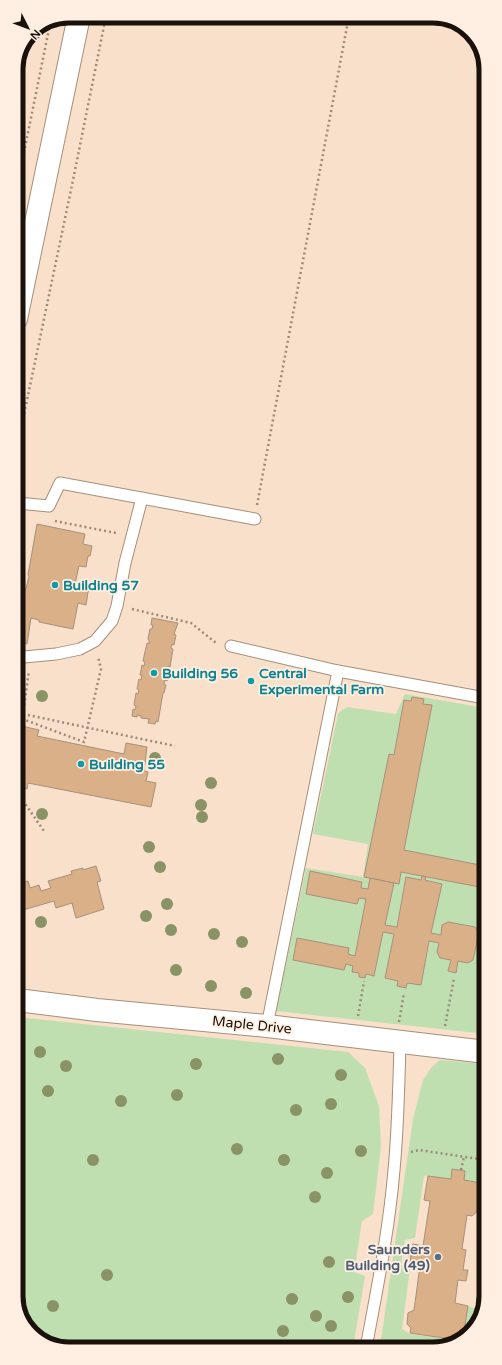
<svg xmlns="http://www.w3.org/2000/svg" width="502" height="1365" font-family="'Varela Round',sans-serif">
<rect width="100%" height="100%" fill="#f8e0ca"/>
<g fill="#c0dfb0">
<path d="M405 694 485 708V866L404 850 432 706 423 704 424 699 412 697 411 701 404 700 394 755H389L365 877 370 878 368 889 361 888V881L310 872 306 893 357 904 359 898 366 899 355 956 348 954 349 948 297 938 293 960 344 970 346 964 353 966 352 971 359 973V977L365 978 366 974 374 976 383 932 394 934 385 978 398 981V986L406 988 407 983 421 985 429 941 439 943 451 960 448 971 456 973 458 961 468 963 473 960 479 933 475 927 448 922 442 925 441 935 431 933 442 884 425 880 426 877 485 888 486 1034 276 1011 306 868 363 877 368 844 313 834 338 714 342 710 347 707 396 714Z"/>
<path d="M401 872 422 876 421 880 406 877 397 927 385 925 394 883 399 884Z"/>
<path d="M17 1017 348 1052 365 1068 379 1106 381 1146 373 1214 362 1221 354 1272 365 1276 353 1348 65 1349 36 1338 18 1310Z"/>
<path d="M440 1060 486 1064V1184L463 1181 465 1171 453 1169 451 1179 424 1176 415 1238 405 1240 401 1265 410 1268 402 1329 410 1334 457 1340 447 1347H380L413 1119 423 1080 431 1068Z"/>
<path d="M468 1306 477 1309C479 1326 477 1327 463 1336Z"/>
</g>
<g fill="#dab088" stroke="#a7907c">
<path d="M37 524 85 534 83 544 92 546 90 556H88L86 567 79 566 75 584 89 586 86 605 78 603 73 629 39 622V620L31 618 27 644 17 642V587L26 589 29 576 28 575Z"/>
<path d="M152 618 178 623 174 634 176 635 174 645 172 644 171 648 173 649 170 667 168 666 167 670H169L167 681 165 680 164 684 166 685 164 693H163L158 722 156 721 155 724 148 723 149 719 141 718V716L137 715V717L132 716 133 709 135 710 136 706 134 705 136 693 138 694 139 690 137 689 139 679 141 680 142 675H140L142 665 144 666 145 662 143 661 147 643 149 644V640L148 639 150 629H152L153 625H151Z"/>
<path d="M412 697 424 699 423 704 432 705 404 850 485 866V888L401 872 399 884 364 877 389 754 394 755 404 700 411 701Z"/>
<path d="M17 725 39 730 37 736 124 754 126 743 147 747 144 771 148 772 146 781 156 783 151 807 28 783 27 789 17 787Z"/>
<path d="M96 866 101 881 97 882 104 909 76 918 72 903 56 908 54 901 23 910 17 891V884L28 881 30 888 39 885 41 891 51 888 48 881 72 874 71 871 83 868V870Z"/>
<path d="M310 871 362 882 361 888 368 889 370 878 394 883 385 925 397 927 406 877 421 880 422 876 426 877 425 880 442 884 431 933 441 935 442 925 448 922 475 927 479 933 473 960 468 963 458 961 456 973 448 971 451 960 440 958 437 952 439 943 429 941 421 985 407 983 406 988 397 986 398 981 385 978 394 934 383 932 374 976 366 974 365 978 359 977V973L352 972 353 966 346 964 344 970 293 960 297 938 349 948 348 954 355 956 366 899 359 898 357 904 306 894Z"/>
<path d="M452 1169 465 1171 464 1180 486 1184 484 1209 479 1208V1210L472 1216 467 1215 462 1249 466 1250 463 1270H468L466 1281 458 1280 455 1303 468 1306 463 1336 457 1340 410 1333 411 1328 407 1324 408 1313 414 1310 420 1266 410 1264 412 1245 413 1244 423 1246 430 1201 424 1200 428 1176 451 1179Z"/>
</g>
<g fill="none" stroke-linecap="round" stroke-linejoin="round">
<g stroke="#a68f7b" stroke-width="13">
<g id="lane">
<path d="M17 503 49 506 60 483 255 519"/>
<path d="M231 646 338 671 485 698"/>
<path d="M17 656 24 657 56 654 80 649 95 641 112 621 117 606 125 563 142 498"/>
<path d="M267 1026 338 671"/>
<path d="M366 1348C377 1289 389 1230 394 1170 398 1128 399 1085 400 1043"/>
</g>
</g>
<g stroke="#a68f7b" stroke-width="24">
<path id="street" d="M17 1000 97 1010 267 1026 486 1052"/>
</g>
<g stroke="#a68f7b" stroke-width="24">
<path id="secondary" d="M16 319 79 16"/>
</g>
<g stroke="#9c8a7b" stroke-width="2.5" stroke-dasharray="2 3" stroke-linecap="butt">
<path d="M16 192 50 24"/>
<path d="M17 448 72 185 106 16"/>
<path d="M257 505 349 16"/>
<path d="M55 521 116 533"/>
<path d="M132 609 191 623 216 643"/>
<path d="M17 713 23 714 29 671"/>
<path d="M23 714 175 746"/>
<path d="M17 717 84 742 101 669 98 657"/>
<path d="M17 792 44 831"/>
<path d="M358 1016 364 981"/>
<path d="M399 1022 404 993"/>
<path d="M445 1026 454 978"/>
<path d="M411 1152 419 1150 486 1160"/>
<path d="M461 1170 464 1157"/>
<path d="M398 1253 410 1255"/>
</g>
<use href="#lane" stroke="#fff" stroke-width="11"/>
<use href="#street" stroke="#fff" stroke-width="22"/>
<use href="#secondary" stroke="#fff" stroke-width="22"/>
</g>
<g fill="#899365">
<circle cx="42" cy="696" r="6"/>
<circle cx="155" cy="758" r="6"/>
<circle cx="211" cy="783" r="6"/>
<circle cx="201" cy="805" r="6"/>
<circle cx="42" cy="814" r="6"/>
<circle cx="202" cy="817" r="6"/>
<circle cx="149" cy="847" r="6"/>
<circle cx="160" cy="867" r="6"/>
<circle cx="167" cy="904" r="6"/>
<circle cx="146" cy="916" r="6"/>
<circle cx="41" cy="922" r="6"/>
<circle cx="171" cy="930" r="6"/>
<circle cx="214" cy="934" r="6"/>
<circle cx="242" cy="942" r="6"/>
<circle cx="176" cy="970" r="6"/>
<circle cx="211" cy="986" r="6"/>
<circle cx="246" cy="993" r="6"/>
<circle cx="40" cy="1052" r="6"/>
<circle cx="278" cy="1059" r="6"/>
<circle cx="196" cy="1064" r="6"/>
<circle cx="66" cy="1066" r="6"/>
<circle cx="341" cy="1075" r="6"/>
<circle cx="48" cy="1091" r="6"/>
<circle cx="177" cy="1095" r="6"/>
<circle cx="121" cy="1101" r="6"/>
<circle cx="331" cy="1104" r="6"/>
<circle cx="296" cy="1110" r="6"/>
<circle cx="237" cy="1149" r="6"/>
<circle cx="361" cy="1151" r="6"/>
<circle cx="93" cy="1160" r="6"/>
<circle cx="284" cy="1160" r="6"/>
<circle cx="327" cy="1173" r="6"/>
<circle cx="315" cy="1197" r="6"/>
<circle cx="329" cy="1262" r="6"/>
<circle cx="107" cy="1275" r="6"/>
<circle cx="348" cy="1297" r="6"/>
<circle cx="292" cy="1299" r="6"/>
<circle cx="53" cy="1306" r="6"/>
<circle cx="316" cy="1316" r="6"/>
<circle cx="331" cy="1326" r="6"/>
<circle cx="283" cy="1331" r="6"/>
</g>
<g fill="#0f9aa8" stroke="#feefe2" stroke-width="1.5">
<circle cx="55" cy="585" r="4"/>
<circle cx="154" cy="673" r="4"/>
<circle cx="251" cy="681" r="4"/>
<circle cx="81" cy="764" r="4"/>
</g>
<circle fill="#5c6f8a" stroke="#feefe2" stroke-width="1.5" cx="438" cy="1257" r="4"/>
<g text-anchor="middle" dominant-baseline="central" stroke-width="3.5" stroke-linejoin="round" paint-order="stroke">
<g font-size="14" font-weight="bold" fill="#0d838f" stroke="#feefe2" text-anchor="start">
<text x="63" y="585">Building 57</text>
<text x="162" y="673">Building 56</text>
<text x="259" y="673">Central<tspan x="259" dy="16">Experimental Farm</tspan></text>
<text x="89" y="764">Building 55</text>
</g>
<g font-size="14" fill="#1a110a" stroke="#feefe2">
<text transform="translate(252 1025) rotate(6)">Maple Drive</text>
</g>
<g font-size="14" font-weight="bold" fill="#4e5e75" stroke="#feefe2" text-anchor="end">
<text x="430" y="1249">Saunders<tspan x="430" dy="16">Building (49)</tspan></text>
</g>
</g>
<path d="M0 0H502V1365H0ZM69 23H433A46 46 0 0 1 479 69V1296A46 46 0 0 1 433 1342H69A46 46 0 0 1 23 1296V69A46 46 0 0 1 69 23Z" fill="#feefe2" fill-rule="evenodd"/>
<path fill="none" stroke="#1a110a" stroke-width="5" d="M69 23H433A46 46 0 0 1 479 69V1296A46 46 0 0 1 433 1342H69A46 46 0 0 1 23 1296V69A46 46 0 0 1 69 23Z"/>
<g transform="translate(28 28) rotate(132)" stroke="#feefe2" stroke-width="3" paint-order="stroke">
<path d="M0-3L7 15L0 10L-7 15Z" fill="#1a110a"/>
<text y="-6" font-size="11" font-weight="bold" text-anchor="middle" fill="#1a110a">N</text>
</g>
</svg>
